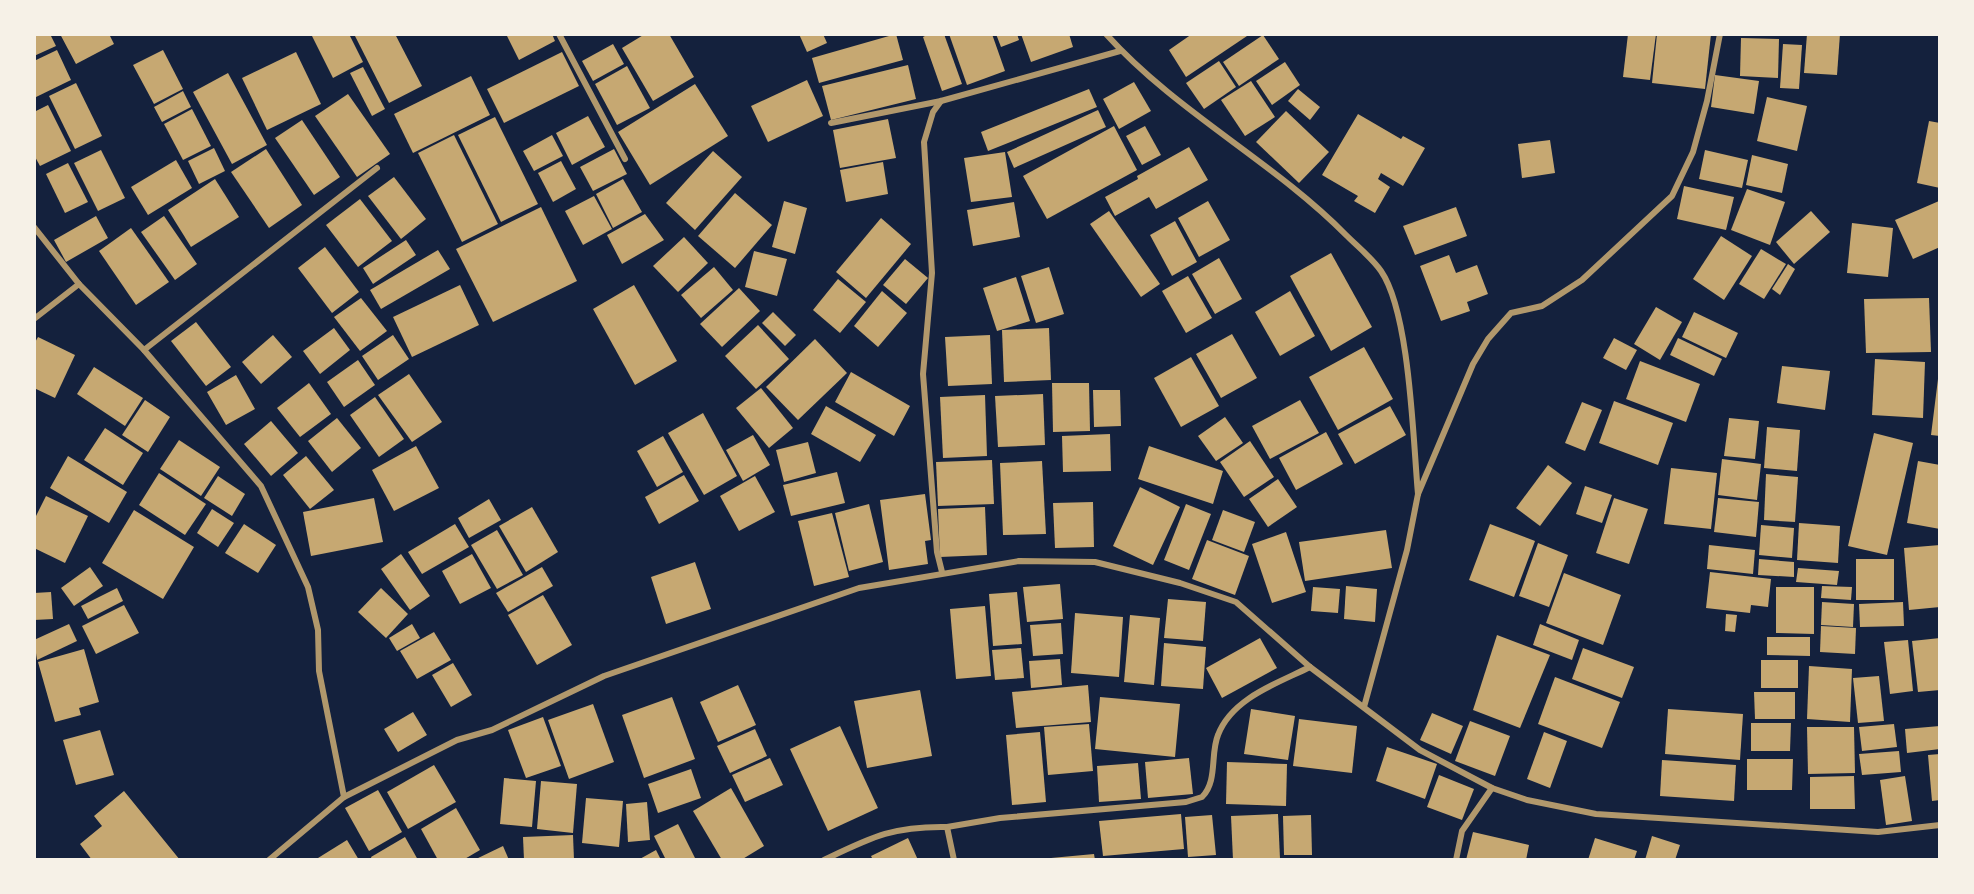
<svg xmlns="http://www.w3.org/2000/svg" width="1974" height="894" font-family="Commissioner,sans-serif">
<rect width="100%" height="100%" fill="#14213d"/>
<g fill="#c6a872">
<path d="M34 34H50L56 46 34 56Z"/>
<path d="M60 34H109L114 44 76 64Z"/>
<path d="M311 34H349L363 62 333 78Z"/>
<path d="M354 34H395L422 86 389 103Z"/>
<path d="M506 34H552L555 41 519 60Z"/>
<path d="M645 34H669L694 77 653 101 622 48Z"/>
<path d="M799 34H823L827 43 807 52Z"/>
<path d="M896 34 903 60 819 83 812 58Z"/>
<path d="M929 34H944L962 84 942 91 923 37Z"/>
<path d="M949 34H992L1005 71 967 85Z"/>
<path d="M996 34H1017L1019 40 1001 47Z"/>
<path d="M1021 34H1069L1073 47 1031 62Z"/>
<path d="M1192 34H1250L1186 77 1169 50Z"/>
<path d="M1628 34H1656L1650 80 1623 77Z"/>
<path d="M1657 34H1711L1705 89 1652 83Z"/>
<path d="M1807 34H1840L1837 75 1804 73Z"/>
<path d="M1263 35 1279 59 1239 86 1223 62Z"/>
<path d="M1741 38 1779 39 1778 78 1740 76Z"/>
<path d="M613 44 624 64 593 81 582 61Z"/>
<path d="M1783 44 1802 45 1799 89 1780 88Z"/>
<path d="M57 50 71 80 34 98V61Z"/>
<path d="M163 50 183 89 154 104 133 65Z"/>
<path d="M296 52 321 104 267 130 242 78Z"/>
<path d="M562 52 579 86 504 123 487 89Z"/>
<path d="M1219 61 1236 87 1204 109 1186 83Z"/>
<path d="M1285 62 1300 85 1272 105 1256 81Z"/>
<path d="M908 65 916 99 831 120 822 86Z"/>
<path d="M627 66 650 108 617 125 595 84Z"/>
<path d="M363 67 385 109 372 116 350 73Z"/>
<path d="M228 73 267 145 232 164 193 92Z"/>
<path d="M1715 75 1759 81 1754 114 1711 107Z"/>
<path d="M471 76 490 115 413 153 394 114Z"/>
<path d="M807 80 823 116 768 142 751 106Z"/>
<path d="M1251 81 1275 117 1245 136 1221 100Z"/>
<path d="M1134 82 1151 111 1119 129 1103 99Z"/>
<path d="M76 83 102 136 75 149 49 96Z"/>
<path d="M695 84 728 136 650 185 618 132Z"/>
<path d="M1089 89 1097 107 988 151 981 132Z"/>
<path d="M1298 89 1320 107 1310 120 1288 101Z"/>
<path d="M183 91 191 107 162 122 154 107Z"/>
<path d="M348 94 390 154 357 177 315 116Z"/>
<path d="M1767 97 1807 106 1797 151 1757 141Z"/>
<path d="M48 105 71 151 40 166 34 155V112Z"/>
<path d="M192 109 211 146 183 160 164 124Z"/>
<path d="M1098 110 1106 127 1014 168 1007 152Z"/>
<path d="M1286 111 1329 152 1299 183 1256 142Z"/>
<path d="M1358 114 1401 139 1403 136 1425 148 1403 186 1381 173 1378 179 1390 187 1375 213 1354 201 1358 196 1322 175Z"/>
<path d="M588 116 605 147 572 165 556 133Z"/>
<path d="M495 117 538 204 501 222 458 135Z"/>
<path d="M888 119 896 158 840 168 833 130Z"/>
<path d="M302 120 340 177 314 195 275 138Z"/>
<path d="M1929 121 1940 123V188L1917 183Z"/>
<path d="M1114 126 1137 170 1047 219 1023 176Z"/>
<path d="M1145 126 1161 155 1142 165 1126 136Z"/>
<path d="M454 135 498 224 462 242 418 153Z"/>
<path d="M552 135 563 156 534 171 523 151Z"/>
<path d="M1550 140 1555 173 1522 178 1518 144Z"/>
<path d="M1189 147 1208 180 1156 209 1149 197 1115 216 1105 197 1138 179 1137 176Z"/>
<path d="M214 148 225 171 199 184 188 161Z"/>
<path d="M266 149 302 205 269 228 231 172Z"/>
<path d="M614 149 627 174 593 191 580 167Z"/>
<path d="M101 150 125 198 98 211 74 163Z"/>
<path d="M1705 150 1748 160 1742 188 1699 179Z"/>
<path d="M713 151 742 177 695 230 666 203Z"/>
<path d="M1005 152 1012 197 971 202 964 158Z"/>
<path d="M1752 155 1788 164 1782 193 1746 185Z"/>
<path d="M176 160 192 188 148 215 131 187Z"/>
<path d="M561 161 576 189 553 202 538 173Z"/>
<path d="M883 162 888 194 846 202 840 170Z"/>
<path d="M68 163 88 202 65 213 46 174Z"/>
<path d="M394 177 426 219 401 239 368 196Z"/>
<path d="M215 179 239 217 191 247 168 210Z"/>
<path d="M623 179 642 212 613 228 596 194Z"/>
<path d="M1684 186 1734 197 1726 230 1677 219Z"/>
<path d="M1747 189 1785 202 1770 245 1731 230Z"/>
<path d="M735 193 772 225 735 268 698 236Z"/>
<path d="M594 196 612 229 583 245 565 211Z"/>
<path d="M360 199 392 241 358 267 326 225Z"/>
<path d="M784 201 807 208 795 254 772 247Z"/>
<path d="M1208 201 1230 240 1199 257 1178 218Z"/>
<path d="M1939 201 1940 247 1913 259 1895 220Z"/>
<path d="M1014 202 1020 237 973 246 967 210Z"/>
<path d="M541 207 577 281 493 322 456 249Z"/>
<path d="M1456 207 1467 236 1415 255 1403 226Z"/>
<path d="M1109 211 1160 284 1141 297 1090 224Z"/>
<path d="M1811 211 1830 232 1794 264 1776 242Z"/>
<path d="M645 214 664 240 622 264 607 235Z"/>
<path d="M96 216 108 238 66 262 54 240Z"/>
<path d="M164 216 197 264 175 280 141 232Z"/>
<path d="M881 218 911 244 866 298 836 272Z"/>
<path d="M1175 221 1197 262 1172 276 1150 235Z"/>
<path d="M1852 223 1893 228 1888 277 1847 273Z"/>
<path d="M131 228 169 282 136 305 99 251Z"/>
<path d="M1721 236 1752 256 1724 300 1693 279Z"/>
<path d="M684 237 708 263 678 292 653 266Z"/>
<path d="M406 240 416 255 373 284 363 268Z"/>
<path d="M325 247 359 292 332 313 298 268Z"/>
<path d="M1761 249 1786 264 1764 299 1739 284Z"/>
<path d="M438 250 450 269 381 309 370 290Z"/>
<path d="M754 251 787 259 777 296 745 287Z"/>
<path d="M1331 253 1372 327 1331 351 1290 276Z"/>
<path d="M1449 255 1456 273 1477 265 1488 294 1467 302 1470 311 1441 321 1420 266Z"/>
<path d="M1219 258 1242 299 1215 314 1192 274Z"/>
<path d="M905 259 928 278 906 304 883 285Z"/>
<path d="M1788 264 1795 269 1780 295 1772 289Z"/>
<path d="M714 267 733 290 701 318 681 295Z"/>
<path d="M1049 267 1064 314 1036 323 1021 276Z"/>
<path d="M1188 276 1212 318 1186 333 1162 291Z"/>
<path d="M1016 277 1030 321 997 331 983 288Z"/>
<path d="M838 279 866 302 840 333 813 310Z"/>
<path d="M460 285 479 325 412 357 393 317Z"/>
<path d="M634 285 677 361 635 385 593 309Z"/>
<path d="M739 288 760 311 722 347 700 324Z"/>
<path d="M882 291 907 313 878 347 854 326Z"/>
<path d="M1290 291 1315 336 1280 356 1255 312Z"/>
<path d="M361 298 387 331 360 351 334 317Z"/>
<path d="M1929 298 1931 352 1866 353 1864 299Z"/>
<path d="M1656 307 1682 322 1660 360 1634 344Z"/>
<path d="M773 312 796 335 785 346 762 323Z"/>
<path d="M1694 312 1738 333 1726 358 1682 337Z"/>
<path d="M196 322 231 367 206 386 171 341Z"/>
<path d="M758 325 789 359 756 389 725 356Z"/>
<path d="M334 328 350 350 320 374 303 351Z"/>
<path d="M1049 328 1051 380 1004 382 1002 330Z"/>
<path d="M1232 334 1257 378 1221 398 1196 354Z"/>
<path d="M273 335 292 357 261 384 242 362Z"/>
<path d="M393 335 409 359 378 380 362 356Z"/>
<path d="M990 335 992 384 948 386 945 337Z"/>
<path d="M38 337 75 355 55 398 34 388V344Z"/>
<path d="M1614 338 1637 350 1626 370 1603 358Z"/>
<path d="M1678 338 1722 359 1714 376 1670 355Z"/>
<path d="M815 339 847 373 798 420 766 387Z"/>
<path d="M1364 347 1393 399 1338 430 1309 377Z"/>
<path d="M1191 357 1219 406 1181 427 1154 378Z"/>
<path d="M1875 359 1925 362 1923 418 1872 415Z"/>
<path d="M358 360 375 385 344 407 327 382Z"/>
<path d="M1640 361 1700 384 1686 422 1626 399Z"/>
<path d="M1782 366 1830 371 1825 410 1777 403Z"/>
<path d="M94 367 143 398 125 426 77 394Z"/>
<path d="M851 372 910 406 894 436 835 402Z"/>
<path d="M409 374 442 422 412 442 378 395Z"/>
<path d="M236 375 255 409 226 425 207 392Z"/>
<path d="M1938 379H1940V436L1931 435Z"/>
<path d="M309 383 331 414 300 437 277 408Z"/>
<path d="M1052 383H1089L1090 431 1053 432Z"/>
<path d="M761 388 793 428 769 448 736 408Z"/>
<path d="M1093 390H1120L1121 426 1094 427Z"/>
<path d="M1043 394 1045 445 998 447 995 396Z"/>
<path d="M985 395 987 456 943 458 940 397Z"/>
<path d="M375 397 404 439 379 457 350 415Z"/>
<path d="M145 400 170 417 148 452 122 435Z"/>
<path d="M1300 400 1319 433 1270 459 1252 426Z"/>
<path d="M1614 401 1673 423 1658 465 1599 443Z"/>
<path d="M1582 402 1602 410 1585 451 1565 443Z"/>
<path d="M826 406 876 435 860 462 811 434Z"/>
<path d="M1390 406 1406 435 1355 464 1338 434Z"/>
<path d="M703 413 737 476 704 495 668 433Z"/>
<path d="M1225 417 1243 443 1216 461 1198 436Z"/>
<path d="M337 418 361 448 332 472 308 441Z"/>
<path d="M1729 418 1759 421 1755 459 1724 456Z"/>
<path d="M271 421 298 453 271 476 244 444Z"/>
<path d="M1767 427 1800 430 1797 471 1764 468Z"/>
<path d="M105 428 143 453 123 485 84 460Z"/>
<path d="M1326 432 1343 464 1296 490 1279 458Z"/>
<path d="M1874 433 1913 443 1887 555 1848 546Z"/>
<path d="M1110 434 1111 471 1063 472 1062 436Z"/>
<path d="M753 435 770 465 743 481 726 450Z"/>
<path d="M663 436 683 472 657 487 637 451Z"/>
<path d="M179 440 220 467 201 496 160 469Z"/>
<path d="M1250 441 1274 477 1244 497 1220 462Z"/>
<path d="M808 442 816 473 784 482 776 450Z"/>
<path d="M416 446 439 488 394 511 372 470Z"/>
<path d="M1149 446 1223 471 1213 504 1138 479Z"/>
<path d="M68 456 127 492 109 523 50 488Z"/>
<path d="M306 456 334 490 310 509 283 475Z"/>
<path d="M1722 459 1761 464 1757 500 1718 495Z"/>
<path d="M992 460 994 504 938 506 936 462Z"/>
<path d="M1042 461 1046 534 1003 535 1000 463Z"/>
<path d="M1918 461 1940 465V529L1907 523Z"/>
<path d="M1548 465 1572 483 1540 526 1516 508Z"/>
<path d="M1671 468 1717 473 1711 529 1664 524Z"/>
<path d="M837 472 845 503 791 516 783 485Z"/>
<path d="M159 473 206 504 185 535 139 505Z"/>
<path d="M1766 474 1798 477 1795 522 1764 520Z"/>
<path d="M684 475 699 501 659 524 645 497Z"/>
<path d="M218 476 245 494 232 516 204 498Z"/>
<path d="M755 476 775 512 739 531 720 496Z"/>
<path d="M1278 479 1297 507 1268 527 1249 499Z"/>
<path d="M1585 486 1612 495 1602 523 1576 514Z"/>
<path d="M1140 487 1180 507 1153 565 1113 546Z"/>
<path d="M925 494 931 540 925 541 928 564 889 570 880 500Z"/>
<path d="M46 496 88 516 65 563 34 548V520Z"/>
<path d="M374 498 383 542 311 556 303 512Z"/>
<path d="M1614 498 1648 509 1629 564 1596 553Z"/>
<path d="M1718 498 1759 502 1756 537 1714 532Z"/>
<path d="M489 499 501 520 469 538 458 518Z"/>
<path d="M1093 502 1094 547 1055 548 1053 503Z"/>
<path d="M869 504 883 562 849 571 835 513Z"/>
<path d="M1186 504 1211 514 1189 570 1164 560Z"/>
<path d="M532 507 558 552 526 572 499 526Z"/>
<path d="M985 507 987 555 940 557 938 509Z"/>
<path d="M212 509 234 523 218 547 197 533Z"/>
<path d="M134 510 194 547 163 599 102 563Z"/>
<path d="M1223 510 1255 522 1244 552 1212 540Z"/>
<path d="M832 513 849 577 814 586 798 521Z"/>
<path d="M1799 523 1840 526 1838 563 1797 560Z"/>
<path d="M244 524 276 545 258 573 225 553Z"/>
<path d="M455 524 469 547 422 574 408 552Z"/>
<path d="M1490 524 1535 541 1514 597 1469 580Z"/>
<path d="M1761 525 1794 528 1792 558 1759 555Z"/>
<path d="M497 530 523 575 497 589 471 545Z"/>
<path d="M1386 530 1392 568 1305 581 1299 542Z"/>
<path d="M1286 532 1306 592 1272 603 1252 544Z"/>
<path d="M1207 540 1249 556 1235 595 1192 579Z"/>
<path d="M1538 543 1568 555 1549 607 1519 596Z"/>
<path d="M1709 545 1755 550 1753 574 1707 569Z"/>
<path d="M1940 545V607L1909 610 1904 548Z"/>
<path d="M401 554 430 596 410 610 381 569Z"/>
<path d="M472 554 491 588 460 604 442 571Z"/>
<path d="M1759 559 1794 562V577L1758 575Z"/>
<rect x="1856" y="559" width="38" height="41"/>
<path d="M695 562 711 609 666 624 651 577Z"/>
<path d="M90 567 103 586 74 606 61 588Z"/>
<path d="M542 567 553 586 508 612 496 593Z"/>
<path d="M1798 568 1839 571 1837 585 1796 582Z"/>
<path d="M1710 572 1771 579 1768 607 1751 605 1750 613 1706 608Z"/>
<path d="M1564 573 1621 595 1603 645 1546 623Z"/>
<path d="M1060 584 1063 619 1027 622 1023 587Z"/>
<path d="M1346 586 1377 589 1375 622 1344 619Z"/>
<path d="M1822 586 1852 587 1851 600 1821 598Z"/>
<path d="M1313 587 1340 589 1338 613 1311 611Z"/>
<path d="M1776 587H1814V634L1776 633Z"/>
<path d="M117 588 123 601 88 619 81 606Z"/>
<path d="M381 588 408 614 386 638 358 612Z"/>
<path d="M51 592 53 619 34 620V593Z"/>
<path d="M1017 592 1022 644 993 646 989 594Z"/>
<path d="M543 595 572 645 537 665 508 615Z"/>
<path d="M1168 599 1206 602 1203 641 1164 638Z"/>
<path d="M1822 602 1854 604 1853 627 1821 625Z"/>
<path d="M1903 602 1904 626 1860 627 1859 604Z"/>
<path d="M124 605 139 633 96 654 82 626Z"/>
<path d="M985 606 991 676 956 679 950 609Z"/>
<path d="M1075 613 1123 617 1119 677 1071 673Z"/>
<path d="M1726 614 1737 615 1735 632 1725 631Z"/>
<path d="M1130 615 1160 618 1154 685 1124 682Z"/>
<path d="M1061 623 1063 654 1033 656 1030 625Z"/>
<path d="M69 624 77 641 37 660 34 640Z"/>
<path d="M412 624 420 638 397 651 389 638Z"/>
<path d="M1540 624 1579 640 1572 660 1533 645Z"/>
<path d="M1821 626 1856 628 1855 654 1820 652Z"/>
<path d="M434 632 451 660 417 679 400 651Z"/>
<path d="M1497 635 1550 655 1520 728 1473 710Z"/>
<path d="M1767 637H1810V656L1767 655Z"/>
<path d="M1260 638 1277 668 1222 698 1206 668Z"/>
<path d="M1940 638V690L1918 692 1912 641Z"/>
<path d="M1908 640 1913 691 1890 694 1884 642Z"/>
<path d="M1164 643 1206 647 1203 689 1161 686Z"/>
<path d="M1021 648 1024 678 995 680 992 650Z"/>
<path d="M1583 648 1634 667 1622 698 1572 679Z"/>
<path d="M84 649 99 702 79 708 81 715 55 722 38 662Z"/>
<path d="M1060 659 1062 685 1031 688 1029 661Z"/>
<rect x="1761" y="660" width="37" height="28"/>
<path d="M453 663 472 695 451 707 432 675Z"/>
<path d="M1809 666 1852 669 1850 722 1807 719Z"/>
<path d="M1879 676 1884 721 1858 723 1853 678Z"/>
<path d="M1555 677 1620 702 1602 748 1538 724Z"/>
<path d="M738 685 756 725 718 742 700 702Z"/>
<path d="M1088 685 1091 722 1016 728 1012 692Z"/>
<path d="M920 690 932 756 867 768 854 701Z"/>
<path d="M1754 692H1795V719H1755Z"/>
<path d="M672 697 695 759 644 778 622 715Z"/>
<path d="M1100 697 1180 704 1175 757 1095 749Z"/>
<path d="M593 704 614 762 569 779 548 720Z"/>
<path d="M1251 709 1295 716 1288 760 1244 754Z"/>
<path d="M1668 709 1743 714 1740 760 1665 754Z"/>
<path d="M413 712 427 735 398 752 384 729Z"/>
<path d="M1432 713 1463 726 1451 754 1420 740Z"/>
<path d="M543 717 561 766 526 778 508 730Z"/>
<path d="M1299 719 1357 726 1352 773 1293 766Z"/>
<path d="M1470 721 1510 736 1495 776 1455 761Z"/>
<path d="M1751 723H1791L1790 751H1751Z"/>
<path d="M1089 724 1093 771 1048 775 1044 727Z"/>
<path d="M1894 724 1897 747 1862 751 1859 727Z"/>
<path d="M840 726 878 808 828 831 790 749Z"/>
<path d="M1940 726V749L1907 753 1905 729Z"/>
<path d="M1807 727H1854L1855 773 1808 774Z"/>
<path d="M755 729 767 756 730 773 717 746Z"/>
<path d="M100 730 114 775 76 785 63 740Z"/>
<path d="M1040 732 1046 802 1012 805 1006 735Z"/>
<path d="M1544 732 1567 741 1550 788 1527 779Z"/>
<path d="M1387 747 1437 764 1425 799 1376 781Z"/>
<path d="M1899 751 1901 772 1862 775 1859 754Z"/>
<path d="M1940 754V800L1932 801 1928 755Z"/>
<path d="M770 758 783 785 745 802 732 775Z"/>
<path d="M1189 758 1193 794 1148 798 1145 762Z"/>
<path d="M1747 759H1793L1792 790H1747Z"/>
<path d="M1662 760 1736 765 1734 801 1660 796Z"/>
<path d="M1227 762 1287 764 1286 806 1226 804Z"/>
<path d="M1138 763 1141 799 1099 802 1097 766Z"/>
<path d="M434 765 456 802 408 829 387 792Z"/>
<path d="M691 769 701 798 658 813 648 784Z"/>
<path d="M1439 775 1474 789 1462 820 1427 807Z"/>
<path d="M1854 776 1855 809H1810V777Z"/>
<path d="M1905 776 1912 821 1886 825 1880 780Z"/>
<path d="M504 778 536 781 532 827 500 824Z"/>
<path d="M541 781 577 784 573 833 537 829Z"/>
<path d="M731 788 764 846 741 860H722L693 811Z"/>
<path d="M378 790 402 832 369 851 345 808Z"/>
<path d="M124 791 180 860H92L80 844 102 826 94 816Z"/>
<path d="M586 798 623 801 619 847 582 843Z"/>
<path d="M647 802 650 840 628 842 626 804Z"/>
<path d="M456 808 480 850 463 860H438L421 829Z"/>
<path d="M1181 814 1184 849 1103 856 1099 821Z"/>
<path d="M1278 814 1280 859 1233 860 1231 816Z"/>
<path d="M1212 815 1216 855 1188 857 1185 817Z"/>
<path d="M1311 815 1312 855H1284L1283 816Z"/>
<path d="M678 824 696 860H666L654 836Z"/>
<path d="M1473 832 1529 845 1526 860H1466Z"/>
<path d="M573 835 574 860H524L523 837Z"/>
<path d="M1652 836 1680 845 1675 860H1645Z"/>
<path d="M405 837 418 860H372L371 857Z"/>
<path d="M908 838 918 860H873L871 856Z"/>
<path d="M1595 838 1637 851 1634 860H1588Z"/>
<path d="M347 840 359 860H319L318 858Z"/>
<path d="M503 846 509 860H474Z"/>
<path d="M656 850 661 860H638Z"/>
<path d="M1094 854 1095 860H1051V858Z"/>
</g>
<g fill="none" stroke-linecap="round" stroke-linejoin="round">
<g stroke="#b1986c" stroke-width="6">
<path d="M559 34 625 159"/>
<path d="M1106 34C1176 112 1273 161 1346 235 1357 246 1372 258 1381 271 1410 313 1413 440 1418 494"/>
<path d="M941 101 933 112 924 142 932 273 923 374 937 552 942 572"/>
<path d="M831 123 941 101 1120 51"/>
<path d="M34 227 79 284 144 350 261 486 308 587 318 630 319 671 344 797"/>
<path d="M34 319 79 284"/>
<path d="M144 350 377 168"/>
<path d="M1364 707 1407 550 1418 494 1473 364 1488 339 1511 313 1542 306 1582 280 1672 196 1693 152 1707 101 1720 34"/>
<path d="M269 860 344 797 457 740 492 730 604 676 859 588 1019 561 1095 562 1180 583 1236 602 1310 667 1420 750 1492 788 1527 800 1596 814 1878 832 1940 825"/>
<path d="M824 860C872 837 893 826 947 827"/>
<path d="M954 860 947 827 1000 818 1186 802 1202 797C1218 781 1210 754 1218 735 1232 698 1278 683 1310 667"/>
<path d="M1456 860 1462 831 1492 788"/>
</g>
</g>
<rect width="1974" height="894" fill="none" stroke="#f6f1e7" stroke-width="72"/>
</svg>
